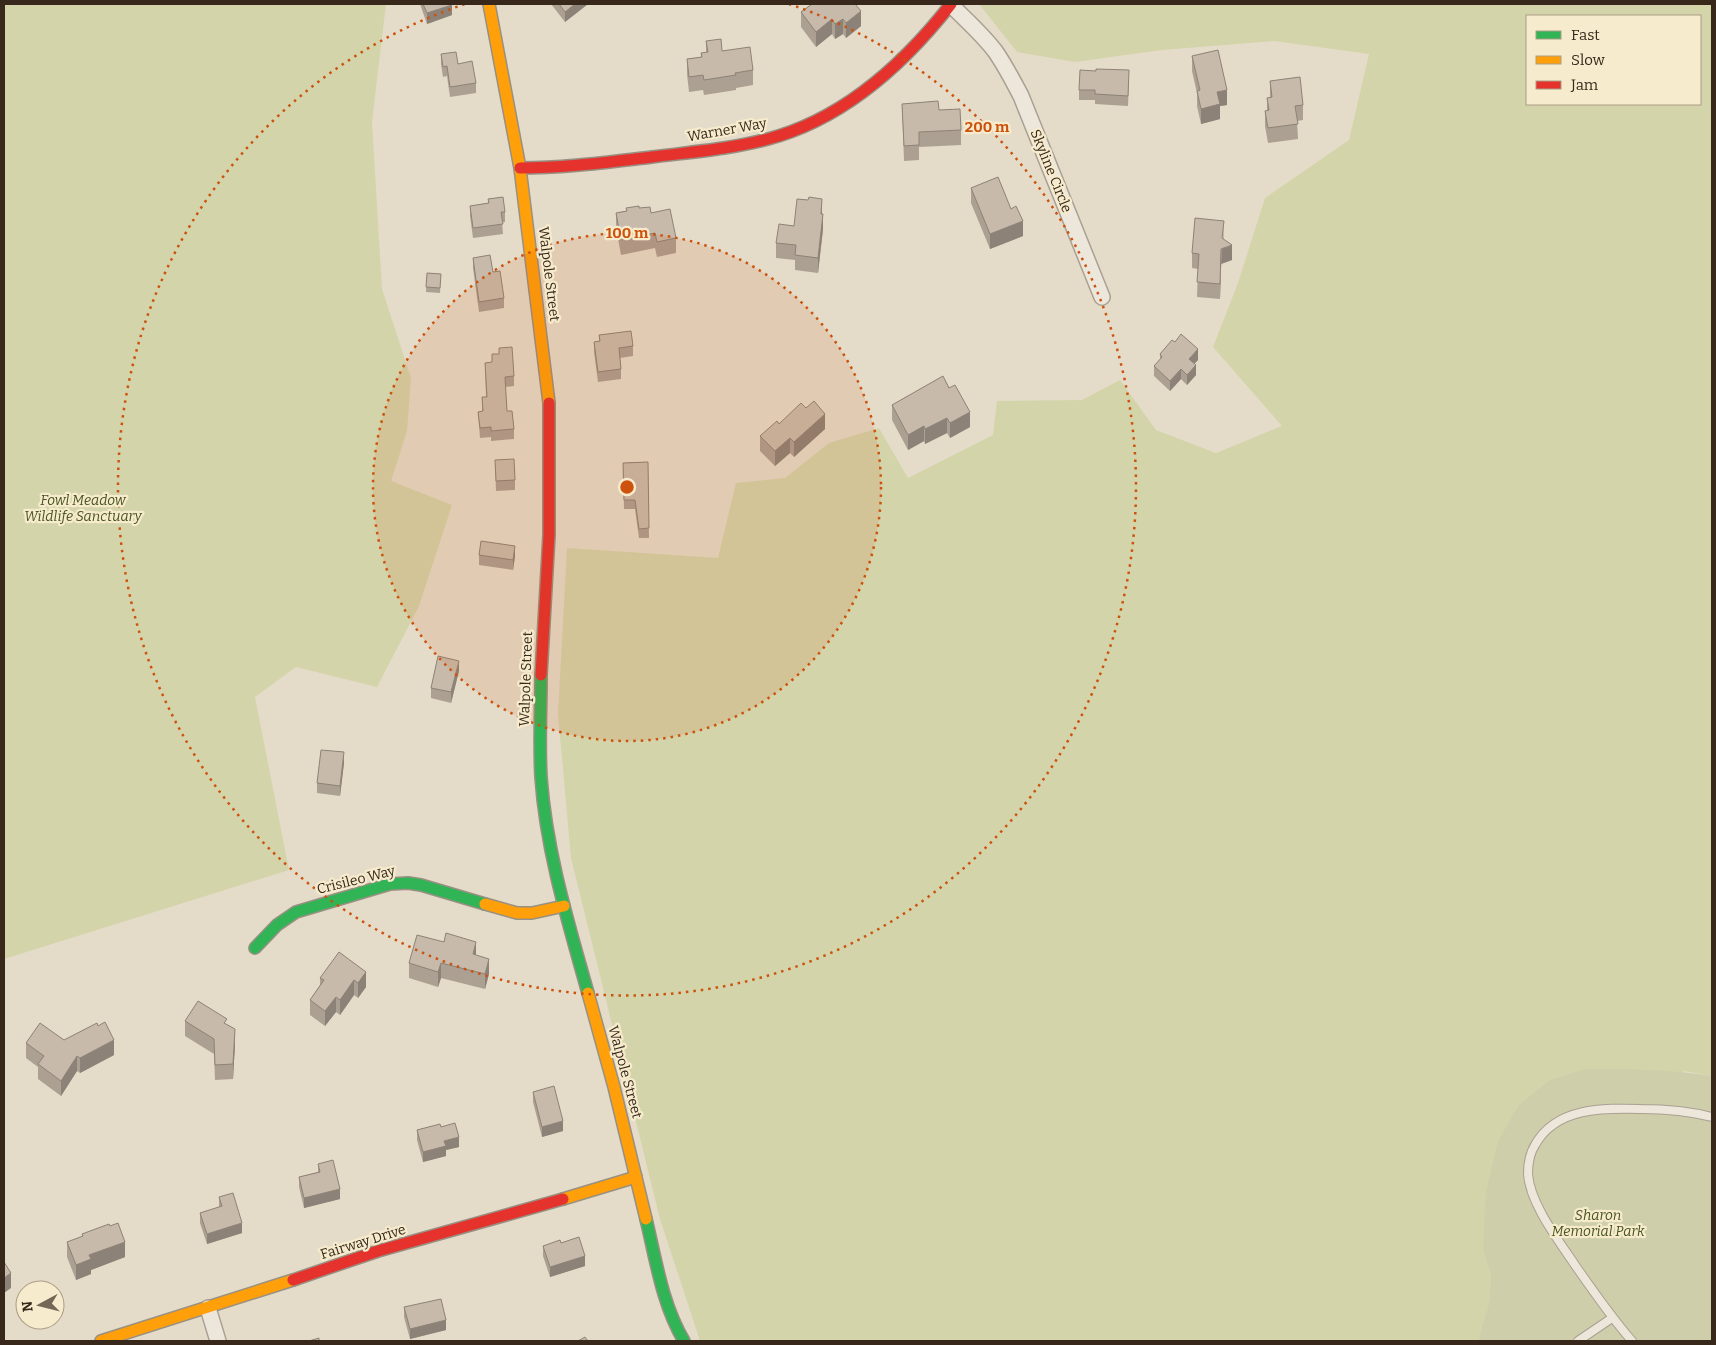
<svg xmlns="http://www.w3.org/2000/svg" width="1716" height="1345" font-family="Bitter,serif">
<rect width="100%" height="100%" fill="#e4dcc9"/>
<g fill="#d4d4aa" fill-rule="evenodd">
<path d="M4 4H386L372 122 382 289 411 378 407 431 391 481 452 505 419 606 377 687 296 667 255 697 289 870 4 959Z"/>
<path d="M979 4H1712V1076L1684 1071 1483 1249 1491 1276 1489 1303 1478 1341H700L660 1219 571 858 558 714 567 548 718 558 736 483 785 478 829 443 879 428 908 478 993 435 997 401 1082 400 1120 380 1156 430 1216 453 1282 426 1213 347 1238 283 1265 198 1349 140 1369 54 1274 41 1162 50 1075 62 1017 52ZM1527 16H1700V104H1527Z"/>
</g>
<path fill="#ceceaa" d="M1585 1069C1628 1069 1670 1069 1712 1076V1341H1478L1489 1303 1491 1276 1483 1249 1486 1192 1498 1141 1519 1105 1550 1080Z"/>
<g fill="none" stroke-linecap="round" stroke-linejoin="round">
<g stroke="#a9a093" stroke-width="10">
<g id="lane">
<path d="M1578 1341 1612 1318"/>
<path d="M1632 1341C1611 1317 1593 1291 1575 1265 1559 1241 1530 1204 1528 1174 1528 1164 1530 1153 1535 1145 1556 1107 1603 1108 1641 1109 1665 1109 1689 1111 1712 1117"/>
</g>
</g>
<g stroke="#a9a093" stroke-width="18">
<g id="street">
<path d="M951 5C966 20 982 34 995 51 1005 65 1013 81 1021 96L1102 297"/>
<path d="M208 1308 218 1341"/>
</g>
</g>
<g stroke="#989083" stroke-width="14">
<g id="fast">
<path d="M541 675C541 709 539 743 541 777 546 850 568 922 588 993"/>
<path d="M255 948 277 925 296 912 390 884 408 883 421 885 485 904"/>
<path d="M646 1219C656 1260 662 1304 684 1341"/>
</g>
</g>
<g stroke="#989083" stroke-width="14">
<g id="slow">
<path d="M489 4 520 168 549 403"/>
<path d="M485 904 517 913H532L564 906"/>
<path d="M588 993 614 1087 646 1219"/>
<path d="M563 1199 636 1177"/>
<path d="M101 1341 293 1280"/>
</g>
</g>
<g stroke="#989083" stroke-width="14">
<g id="jam">
<path d="M520 168C564 168 608 162 652 157 691 152 731 149 768 139 844 119 904 64 951 4"/>
<path d="M541 675 549 535V403"/>
<path d="M293 1280 378 1251 563 1199"/>
</g>
</g>
<use href="#lane" stroke="#ece6db" stroke-width="8"/>
<use href="#street" stroke="#ece6db" stroke-width="15"/>
<use href="#fast" stroke="#30b455" stroke-width="11"/>
<use href="#slow" stroke="#ff9f0a" stroke-width="11"/>
<use href="#jam" stroke="#e5322d" stroke-width="11"/>
</g>
<g fill="#aca092">
<path d="M420 4H451L452 15 427 24Z"/>
<path d="M551 4H588L565 22Z"/>
<path d="M812 4 861 26 846 38 843 34 835 39 832 34 816 47 801 27V12Z"/>
<path d="M706 41 753 70V85L736 88V90L704 95 703 90 689 92 687 74V59L701 57V53L706 52Z"/>
<path d="M441 54 458 64 476 83V93L450 97 447 76 443 77 441 64Z"/>
<path d="M1192 56 1227 105 1220 106V119L1201 124 1197 106V93L1192 71Z"/>
<path d="M1096 71 1129 80 1128 106 1095 104V100H1079V90Z"/>
<path d="M1270 81 1303 105V120L1297 121 1298 139 1268 143 1265 126V111L1267 110V98L1270 97Z"/>
<path d="M902 104 939 110 961 130V145L919 147V160L904 161Z"/>
<path d="M971 188 1023 236 990 249 971 203Z"/>
<path d="M488 199 505 212V222H502L503 234 473 238 470 216V206L488 203Z"/>
<path d="M639 208 651 213 676 238V253L657 257 655 248 621 255 616 228V213Z"/>
<path d="M822 214 823 229 818 273 795 270V260L776 258V243Z"/>
<path d="M1223 239 1232 260 1221 264 1220 299 1197 297 1198 269 1192 268V253Z"/>
<path d="M473 258 493 272 504 298V308L479 312 473 268Z"/>
<path d="M427 273 441 274 440 293 426 292Z"/>
<path d="M599 335 633 346V356L620 358 621 369V379L598 382 594 352V342L599 341Z"/>
<path d="M499 348 514 376V386L505 387 507 411 514 429V439L491 441V437L480 438 478 412 482 411V397H486L485 363 492 362V354H499Z"/>
<path d="M1160 354 1198 360 1194 364 1196 375 1187 385 1181 379 1170 391 1154 376V366L1160 360Z"/>
<path d="M943 376 970 427 950 438 947 433 925 444 924 441 908 450 892 420V405Z"/>
<path d="M779 424 825 429 794 457 790 453 775 466 760 451V436Z"/>
<path d="M495 460 515 480V490L496 491Z"/>
<path d="M648 462 649 538H639L635 509H624L623 463Z"/>
<path d="M479 555 515 556 513 570 479 565Z"/>
<path d="M459 671 451 703 431 698V688Z"/>
<path d="M344 763 340 796 317 793V783Z"/>
<path d="M476 955 489 974 485 989 441 978 438 987 409 978V963Z"/>
<path d="M366 972V987L358 998 354 995 340 1015 336 1012 325 1026 310 1015V1000L320 985V978Z"/>
<path d="M185 1021 227 1025 235 1044 233 1079 215 1080 214 1054 185 1036Z"/>
<path d="M64 1040 114 1055 80 1073 77 1071 61 1096 38 1079V1067L26 1058V1043Z"/>
<path d="M533 1092 563 1131 542 1137 533 1102Z"/>
<path d="M441 1127 459 1147 446 1150V1156L423 1162 417 1140V1130Z"/>
<path d="M318 1164 340 1199 304 1208 299 1187V1177L318 1172Z"/>
<path d="M219 1197 242 1233 207 1244 200 1223V1213L219 1207Z"/>
<path d="M82 1234 125 1257 91 1270V1274L76 1280 67 1257V1242L82 1237Z"/>
<path d="M561 1243 585 1266 550 1277 543 1256V1246Z"/>
<path d="M404 1307 446 1330 410 1339 404 1317Z"/>
</g>
<g fill="#8c8277">
<path d="M575 4H588L565 22V12Z"/>
<path d="M452 5V15L427 24V13Z"/>
<path d="M861 11V26L846 38V23Z"/>
<path d="M832 19V34L816 47V32Z"/>
<path d="M843 19V34L835 39V24Z"/>
<path d="M1227 90V105L1220 106V119L1201 124V109L1217 92Z"/>
<path d="M822 199V214H821Z"/>
<path d="M823 214V229L818 273V258Z"/>
<path d="M1023 221V236L990 249V234Z"/>
<path d="M1224 221 1223 249 1232 245V260L1221 264 1220 299V284Z"/>
<path d="M1198 349V360L1189 369V359Z"/>
<path d="M1196 365V375L1187 385V375Z"/>
<path d="M1181 369V379L1170 391V381Z"/>
<path d="M970 412V427L950 438V423Z"/>
<path d="M825 414V429L794 457V442Z"/>
<path d="M947 418V433L925 444V429Z"/>
<path d="M924 426V441L908 450V435Z"/>
<path d="M790 438V453L775 466V451Z"/>
<path d="M515 546V556L513 570V560Z"/>
<path d="M459 661V671L451 703V692Z"/>
<path d="M344 752V763L340 796V786Z"/>
<path d="M476 942V957L473 954Z"/>
<path d="M489 959V974L485 989V974Z"/>
<path d="M441 963V978L438 987V972Z"/>
<path d="M366 972V987L358 998V983Z"/>
<path d="M354 980V995L340 1015V1000Z"/>
<path d="M336 997V1012L325 1026V1011Z"/>
<path d="M235 1029V1044L233 1079V1064Z"/>
<path d="M114 1040V1055L80 1073V1058Z"/>
<path d="M77 1056V1071L61 1096V1081Z"/>
<path d="M563 1121V1131L542 1137V1127Z"/>
<path d="M459 1137V1147L446 1150V1156L423 1162V1152L444 1141Z"/>
<path d="M340 1189V1199L304 1208V1198Z"/>
<path d="M242 1223V1233L207 1244V1234Z"/>
<path d="M125 1242V1257L91 1270V1274L76 1280V1265L89 1255Z"/>
<path d="M585 1256V1266L550 1277V1267Z"/>
<path d="M11 1273V1288L4 1293V1278Z"/>
<path d="M446 1320V1330L410 1339V1329Z"/>
</g>
<g fill="#c8baaa" stroke="#8c8277">
<path d="M423 4H451L452 5 427 13Z"/>
<path d="M559 4H575L565 12Z"/>
<path d="M812 4H855L861 11 846 23 843 19 835 24 832 19 816 32 801 12Z"/>
<path d="M721 39 722 51 750 47 753 70 735 73 736 75 704 80 703 75 689 77 687 59 702 57 701 53 708 52 706 41Z"/>
<path d="M1218 50 1227 90 1217 92 1220 104 1201 109 1197 91 1200 90 1192 56Z"/>
<path d="M456 52 458 64 472 61 476 83 450 87 447 66 443 67 441 54Z"/>
<path d="M1096 69 1129 70 1128 96 1095 94V90H1079L1080 70 1096 71Z"/>
<path d="M1300 77 1303 105 1295 106 1298 124 1268 128 1265 111 1269 110 1267 98 1272 97 1270 81Z"/>
<path d="M938 101 939 110 960 109 961 130 919 132V145L904 146 902 104Z"/>
<path d="M998 177 1011 209 1016 206 1023 221 990 234 971 188Z"/>
<path d="M503 197 505 212H501L503 224 473 228 470 206 489 203 488 199Z"/>
<path d="M809 197 822 199 821 214H823L818 258 795 255 796 245 776 243 779 224 794 226 797 199 808 200Z"/>
<path d="M639 206V208L650 207 651 213 670 209 676 238 657 242 655 233 621 240 616 213 627 211 626 208Z"/>
<path d="M1195 218 1224 221 1222 238 1232 245 1221 249 1220 284 1197 282 1199 254 1192 253Z"/>
<path d="M490 255 493 272 500 271 504 298 479 302 473 258Z"/>
<path d="M427 273 441 274 440 288 426 287Z"/>
<path d="M631 331 633 346 619 348 621 369 598 372 594 342 600 341 599 335Z"/>
<path d="M1181 334 1198 349 1189 359 1196 365 1187 375 1181 369 1170 381 1154 366 1162 357 1160 354 1172 340 1175 342Z"/>
<path d="M512 347 514 376 505 377 507 411H512L514 429 491 431V427L480 428 478 412 483 411 482 397H487L485 363 492 362V354H499V348Z"/>
<path d="M943 376 949 388 955 385 970 412 950 423 947 418 925 429 924 426 908 435 892 405Z"/>
<path d="M814 401 825 414 794 442 790 438 775 451 760 436 777 421 779 424 801 403 806 408Z"/>
<path d="M514 459 515 480 496 481 495 460Z"/>
<path d="M648 462 649 528 639 529 635 500H624L623 463Z"/>
<path d="M481 541 515 546 513 560 479 555Z"/>
<path d="M438 656 459 661 451 692 431 688Z"/>
<path d="M321 750 344 752 340 786 317 783Z"/>
<path d="M446 933 476 942 473 954 489 959 485 974 441 963 438 972 409 963 417 935 444 942Z"/>
<path d="M339 952 366 972 358 983 354 980 340 1000 336 997 325 1011 310 1000 324 980 320 978Z"/>
<path d="M198 1001 227 1019 224 1023 235 1029 233 1064 215 1065 214 1039 185 1021Z"/>
<path d="M105 1022 114 1040 80 1058 77 1056 61 1081 38 1064 44 1056 26 1043 40 1023 64 1040 97 1023 98 1026Z"/>
<path d="M554 1086 563 1121 542 1127 533 1092Z"/>
<path d="M455 1123 459 1137 444 1141 446 1146 423 1152 417 1130 440 1124 441 1127Z"/>
<path d="M333 1160 340 1189 304 1198 299 1177 320 1172 318 1164Z"/>
<path d="M233 1193 242 1223 207 1234 200 1213 222 1206 219 1197Z"/>
<path d="M118 1223 125 1242 89 1255 91 1259 76 1265 67 1242 83 1236 82 1234 109 1224 110 1226Z"/>
<path d="M579 1237 585 1256 550 1267 543 1246 560 1240 561 1243Z"/>
<path d="M4 1262 11 1273 4 1278Z"/>
<path d="M441 1299 446 1320 410 1329 404 1307Z"/>
<path d="M585 1337 588 1341H578Z"/>
<path d="M319 1338V1341H309Z"/>
</g>
<circle cx="627" cy="487" r="254" fill="#cd520e" fill-opacity=".12"/>
<g fill="none" stroke="#cd520e" stroke-width="2.5" stroke-dasharray="2.5 5">
<circle cx="627" cy="487" r="254"/>
<path d="M789 4A509 509 0 1 1 465 4"/>
</g>
<g text-anchor="middle" dominant-baseline="central" stroke-width="4.5" stroke-linejoin="round" paint-order="stroke">
<g font-size="14" fill="#37281b" stroke="#f7ebcd">
<text transform="translate(727 130) rotate(-10)">Warner Way</text>
<text transform="translate(1051 171) rotate(68)">Skyline Circle</text>
<text transform="translate(549 274) rotate(83)">Walpole Street</text>
<text transform="translate(526 679) rotate(-88)">Walpole Street</text>
<text transform="translate(356 880) rotate(-14)">Crisileo Way</text>
<text transform="translate(625 1072) rotate(75)">Walpole Street</text>
<text transform="translate(363 1242) rotate(-17)">Fairway Drive</text>
</g>
<g font-size="14" font-style="italic" fill="#485520" stroke="#f7ebcd">
<text x="83" y="500">Fowl Meadow<tspan x="83" dy="16">Wildlife Sanctuary</tspan></text>
<text x="1598" y="1215">Sharon<tspan x="1598" dy="16">Memorial Park</tspan></text>
</g>
</g>
<circle cx="627" cy="487" r="8" fill="#cd520e" stroke="#f7ebcd" stroke-width="2.5"/>
<g font-size="15" text-anchor="middle" font-weight="bold" fill="#cd520e" stroke="#f7ebcd" stroke-width="4.5" stroke-linejoin="round" paint-order="stroke">
<text x="987" y="132">200 m</text>
<text x="627" y="238">100 m</text>
</g>
<rect width="1716" height="1345" fill="none" stroke="#37281b" stroke-width="10"/>
<rect x="1526" y="15" width="175" height="90" fill="#f7ebcd" stroke="#aa9d86"/>
<rect x="1536" y="31" width="25" height="8" fill="#30b455" stroke="#aa9d86"/>
<text x="1571" y="40" font-size="15" fill="#37281b">Fast</text>
<rect x="1536" y="56" width="25" height="8" fill="#ff9f0a" stroke="#aa9d86"/>
<text x="1571" y="65" font-size="15" fill="#37281b">Slow</text>
<rect x="1536" y="81" width="25" height="8" fill="#e5322d" stroke="#aa9d86"/>
<text x="1571" y="90" font-size="15" fill="#37281b">Jam</text>
<g transform="translate(40 1305) rotate(263)"><circle r="24" fill="#f7ebcd" stroke="#aa9d86"/>
<path d="M0-4L9 19L0 12L-9 19Z" fill="#746758"/>
<text y="-8" font-size="14" font-weight="bold" text-anchor="middle" fill="#37281b">N</text>
</g>
</svg>
